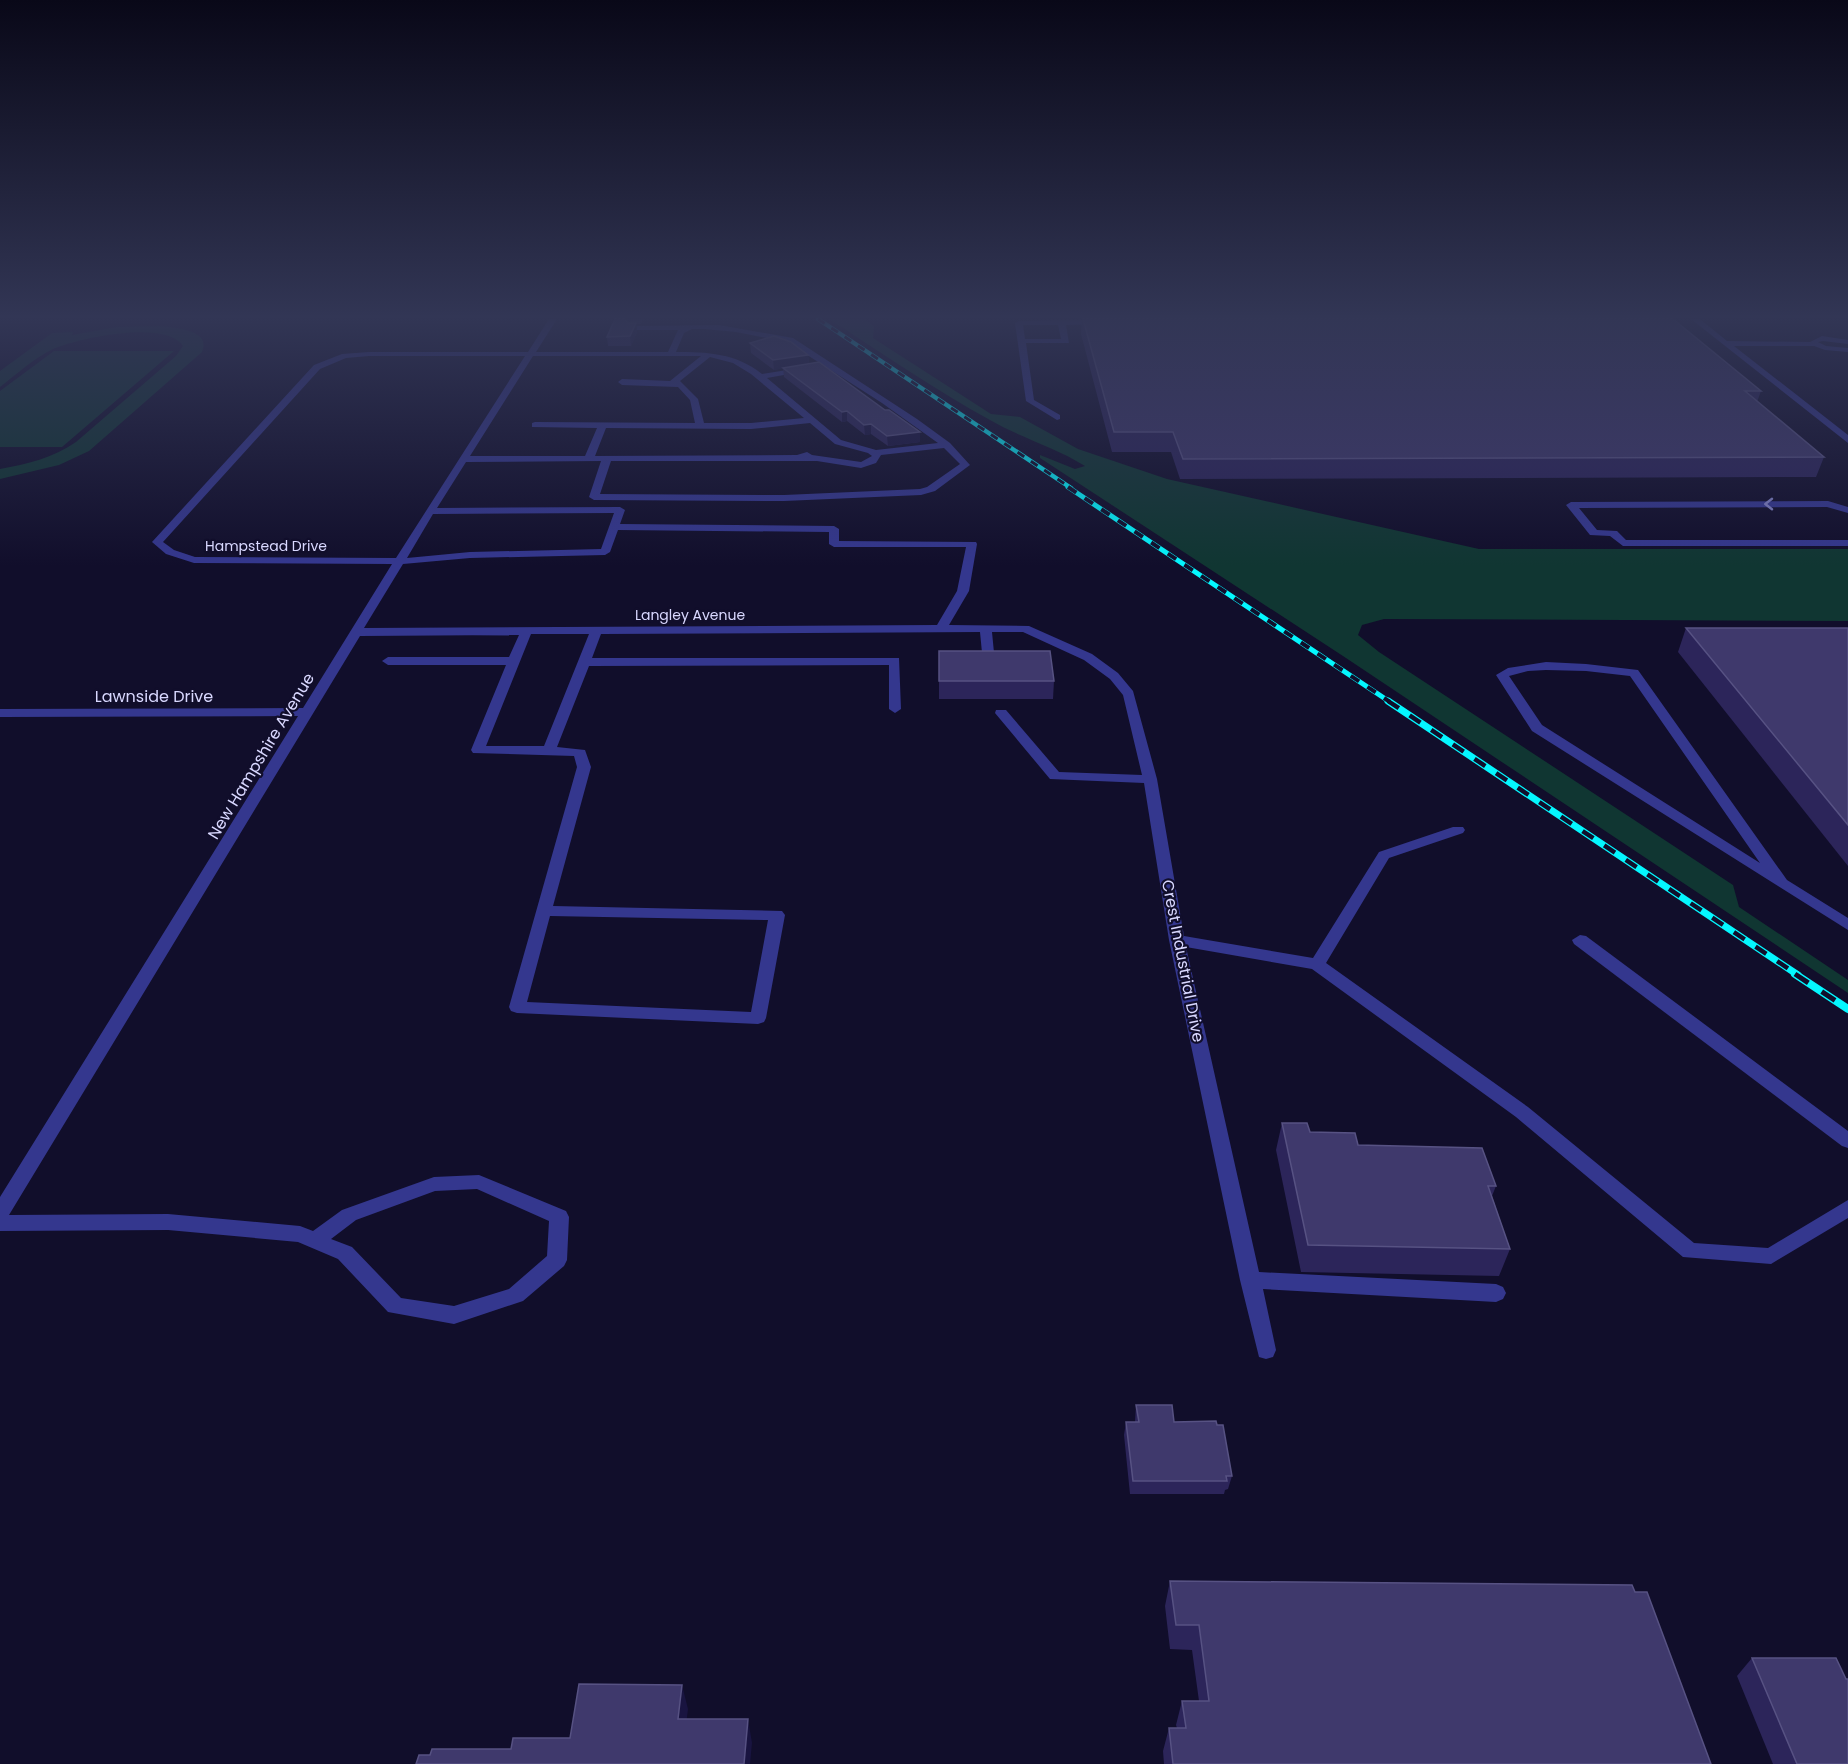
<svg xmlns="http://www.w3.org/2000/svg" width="1848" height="1764" font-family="Poppins,sans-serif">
<rect width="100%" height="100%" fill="#110e2b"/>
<g fill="#103632">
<path d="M829 319H864L874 326 873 338 991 414 1020 417 1078 449 1167 479 1479 549H1848V621L1384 619 1362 625 1358 635 1379 652 1733 885 1739 907 1848 980V993L1346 658 1040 458V455L1075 469 1085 466C1055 447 1021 438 990 420 935 390 882 353 829 319Z"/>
<path d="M160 326C176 328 212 330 202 352L89 451 59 465 0 479V469C27 464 53 458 76 442L176 356 183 346C166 319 78 338 53 349 34 358 17 374 0 387V371L52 333 73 332 72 335 117 327Z"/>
<path d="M54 351H174L62 447H0V391Z"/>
</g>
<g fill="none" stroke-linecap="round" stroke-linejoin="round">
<g fill="#34378e" fill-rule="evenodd">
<path d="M549 319H557L536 352H668L678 330H629L628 328 632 326 719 325 793 338 917 419 950 443 970 465 935 491 921 495 784 501 594 500 589 497 601 461 466 462 437 508 620 507 625 510 620 524 834 526 839 529V541L976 542 977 544 969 591 949 625 1029 626 1092 654 1118 673 1133 691 1157 779 1184 936 1313 958 1379 852 1453 827H1463L1465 830 1463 833 1389 858 1326 963 1528 1107 1694 1243 1768 1248 1848 1200V1218L1771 1264 1683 1257 1516 1117 1312 969 1186 947 1259 1272 1496 1284 1503 1287 1506 1293 1503 1299 1496 1302 1263 1289 1276 1350 1273 1357 1266 1359 1259 1357 1240 1280 1169 940 1144 783 1050 779 995 713 996 710H1006L1059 772 1142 775 1123 695 1110 679 1084 660 1023 632H992L995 663 989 667 983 663 980 632 601 634 592 658H899L901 709 895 713 889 709V665L589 666 557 747 585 750 591 767 553 906 782 911 785 915 766 1018 764 1022 758 1024 517 1013 511 1011 509 1007 577 767 574 756 473 753 471 750 506 665H388L382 661 388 657H509L519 635 360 636 9 1215 168 1214 300 1226 313 1231 342 1210 434 1177 479 1175 566 1211 569 1217 567 1260 564 1266 523 1301 454 1324 388 1312 338 1259 298 1242 168 1230 0 1231V1197L298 716 0 717V709L303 708 392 564 194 563 166 554 152 542 314 365 342 354 369 352H528ZM704 329 736 332 787 342 882 403 938 443 876 450 841 440 767 378 806 371V367L762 374C736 353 707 352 676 352L684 333 692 329ZM369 356H525L396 558 195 557 174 550 163 542 320 369 346 358ZM533 356H701L670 381 622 379 618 382 622 385 678 387 690 400 695 423 535 422 532 423V427L597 428 585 456H470ZM710 357 733 363 751 374 804 418 751 423H704L698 399 680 381ZM810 423 835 444 868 453 872 456 861 462 812 455 807 452 797 455 595 456 606 428 751 429ZM944 448 960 464 927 487 920 489 784 495 600 494 611 461H817L861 468 876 463 881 455ZM614 513 601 549 470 552 407 558 433 514ZM618 530 829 532V544L834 547H966L957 591 937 625 364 628 403 564 470 558 605 555 610 552ZM531 634H589L544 746H486ZM550 916 768 920 751 1012 527 1002ZM477 1189 549 1221 547 1256 509 1289 454 1306 401 1298 352 1247 331 1239 356 1220 435 1191Z"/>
<path d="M1691 319H1700L1727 341 1810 342 1822 336 1848 340V344L1823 341 1818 342 1826 346 1848 348V352L1825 350 1814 346H1734L1848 435V443Z"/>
<path d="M1061 320H1100L1104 322 1100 324 1066 325 1069 343H1026L1034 400 1060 415V419L1057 420 1026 401 1015 323 1019 321ZM1023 325H1058L1061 339H1025Z"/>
<path d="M1828 501 1848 507V513L1827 507 1579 508 1597 530 1617 531 1626 540H1848V546H1623L1610 536 1590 535 1566 505 1571 502Z"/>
<path d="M1546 662 1586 664 1638 670 1787 880 1848 918V930L1532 731 1496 675 1508 668ZM1546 670 1586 671 1630 676 1760 863 1542 725 1509 676 1528 671Z"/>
<path d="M1580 935 1586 936 1848 1131V1148L1842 1146 1574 944 1572 940Z"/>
</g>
<g stroke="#04f7ff" stroke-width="4.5">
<path id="rail-far3" d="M818 319 1071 488"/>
</g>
<g stroke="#04f7ff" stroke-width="5">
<path id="rail-far2" d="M1068 487 1390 702"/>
</g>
<g stroke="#04f7ff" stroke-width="7">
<path id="rail-far1" d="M1388 701 1798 975"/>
</g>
<g stroke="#04f7ff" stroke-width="8">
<path id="rail" d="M1795 974 1848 1009"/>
</g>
<use href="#rail-far3" stroke="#110e2b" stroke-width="3" stroke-dasharray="8" stroke-linecap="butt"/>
<use href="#rail-far2" stroke="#110e2b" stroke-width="4" stroke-dasharray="10" stroke-linecap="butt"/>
<use href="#rail-far1" stroke="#110e2b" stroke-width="4.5" stroke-dasharray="13" stroke-linecap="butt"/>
<use href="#rail" stroke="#110e2b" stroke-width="5" stroke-dasharray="16" stroke-linecap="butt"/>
</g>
<g fill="#2c255a">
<path d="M615 319H643L641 324H636L637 332 631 346H608L607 337Z"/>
<path d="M1082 319H1673L1761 391 1757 402 1824 457 1816 477 1180 479 1171 452H1112L1081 334Z"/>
<path d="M750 343 808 355 809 364 920 442 888 446 871 434 865 435 847 421 842 422 784 377 783 368 774 370 751 353Z"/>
<path d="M1686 628H1848V866L1678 652Z"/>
<path d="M939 651 1054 681 1053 699H939Z"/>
<path d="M1282 1123 1310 1132 1358 1145 1496 1186 1492 1196 1510 1249 1499 1276 1301 1272 1276 1150Z"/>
<path d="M1136 1405 1174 1422 1232 1476 1228 1489 1225 1490 1224 1494H1130L1124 1435 1126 1422H1135Z"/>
<path d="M1170 1581 1635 1592 1711 1764H1164L1163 1751 1169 1728H1177L1176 1725 1182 1701H1199L1192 1650 1170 1649 1165 1606Z"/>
<path d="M1752 1658 1848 1764H1773L1737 1676Z"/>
</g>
<g fill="#191440">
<path d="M625 319H630L631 324 626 327Z"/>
<path d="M636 323 637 332 631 346 630 336Z"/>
<path d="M808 355 809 364 774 370 773 360Z"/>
<path d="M847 411V421L842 422V412Z"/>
<path d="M871 424V434L865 435 864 425Z"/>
<path d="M920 432V442L888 446 887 436Z"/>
<path d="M682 1685 688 1709 684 1742 678 1719Z"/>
<path d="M748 1719 752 1743 750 1764H744Z"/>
</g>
<g fill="#3f396c" stroke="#575283" stroke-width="1.5">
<path d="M615 319H625L628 323H636L630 336 607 337Z"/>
<path d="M1083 319H1673L1761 391H1745L1824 457 1183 459 1173 432H1114Z"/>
<path d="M774 336 791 342 808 355 773 360 750 343Z"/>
<path d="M819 362 885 410H889L920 432 887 436 871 424 864 425 847 411 842 412 783 368Z"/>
<path d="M1686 628H1848V825Z"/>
<path d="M939 651H1050L1054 681H939Z"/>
<path d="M1282 1123H1307L1310 1132 1355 1133 1358 1145 1482 1148 1496 1186H1488L1510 1249 1308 1245Z"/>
<path d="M1136 1405H1172L1174 1422 1216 1421 1217 1425H1223L1232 1476H1226L1227 1481H1133L1126 1422H1139Z"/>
<path d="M1170 1581 1632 1585 1635 1592H1647L1711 1764H1173L1169 1728H1186L1182 1701H1209L1199 1625H1176Z"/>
<path d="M1752 1658H1836L1846 1679H1848V1764H1797Z"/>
<path d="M579 1684 682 1685 678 1719H748L744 1764H416L419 1755H430L432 1749H511L513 1738H570Z"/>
</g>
<defs><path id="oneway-chevron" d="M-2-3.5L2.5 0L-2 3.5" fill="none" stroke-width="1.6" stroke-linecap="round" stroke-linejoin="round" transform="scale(1.5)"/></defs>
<use stroke="#7e7fc1" href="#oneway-chevron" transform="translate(1769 504) rotate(180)"/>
<linearGradient id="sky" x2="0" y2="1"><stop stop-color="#090818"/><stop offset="0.56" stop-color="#323655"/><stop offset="1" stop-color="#323655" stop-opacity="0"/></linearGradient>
<rect width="1848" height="566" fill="url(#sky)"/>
<g text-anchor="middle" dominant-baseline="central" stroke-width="4.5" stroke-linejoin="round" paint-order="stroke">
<g font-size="14" fill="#d9d8ff" stroke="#110e2b">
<text x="266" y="546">Hampstead Drive</text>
<text x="690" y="615">Langley Avenue</text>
</g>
<g font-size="16" fill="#d9d8ff" stroke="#110e2b">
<text x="154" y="696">Lawnside Drive</text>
<text transform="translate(261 756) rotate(-59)">New Hampshire Avenue</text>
<text transform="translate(1183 961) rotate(79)">Crest Industrial Drive</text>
</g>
</g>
</svg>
